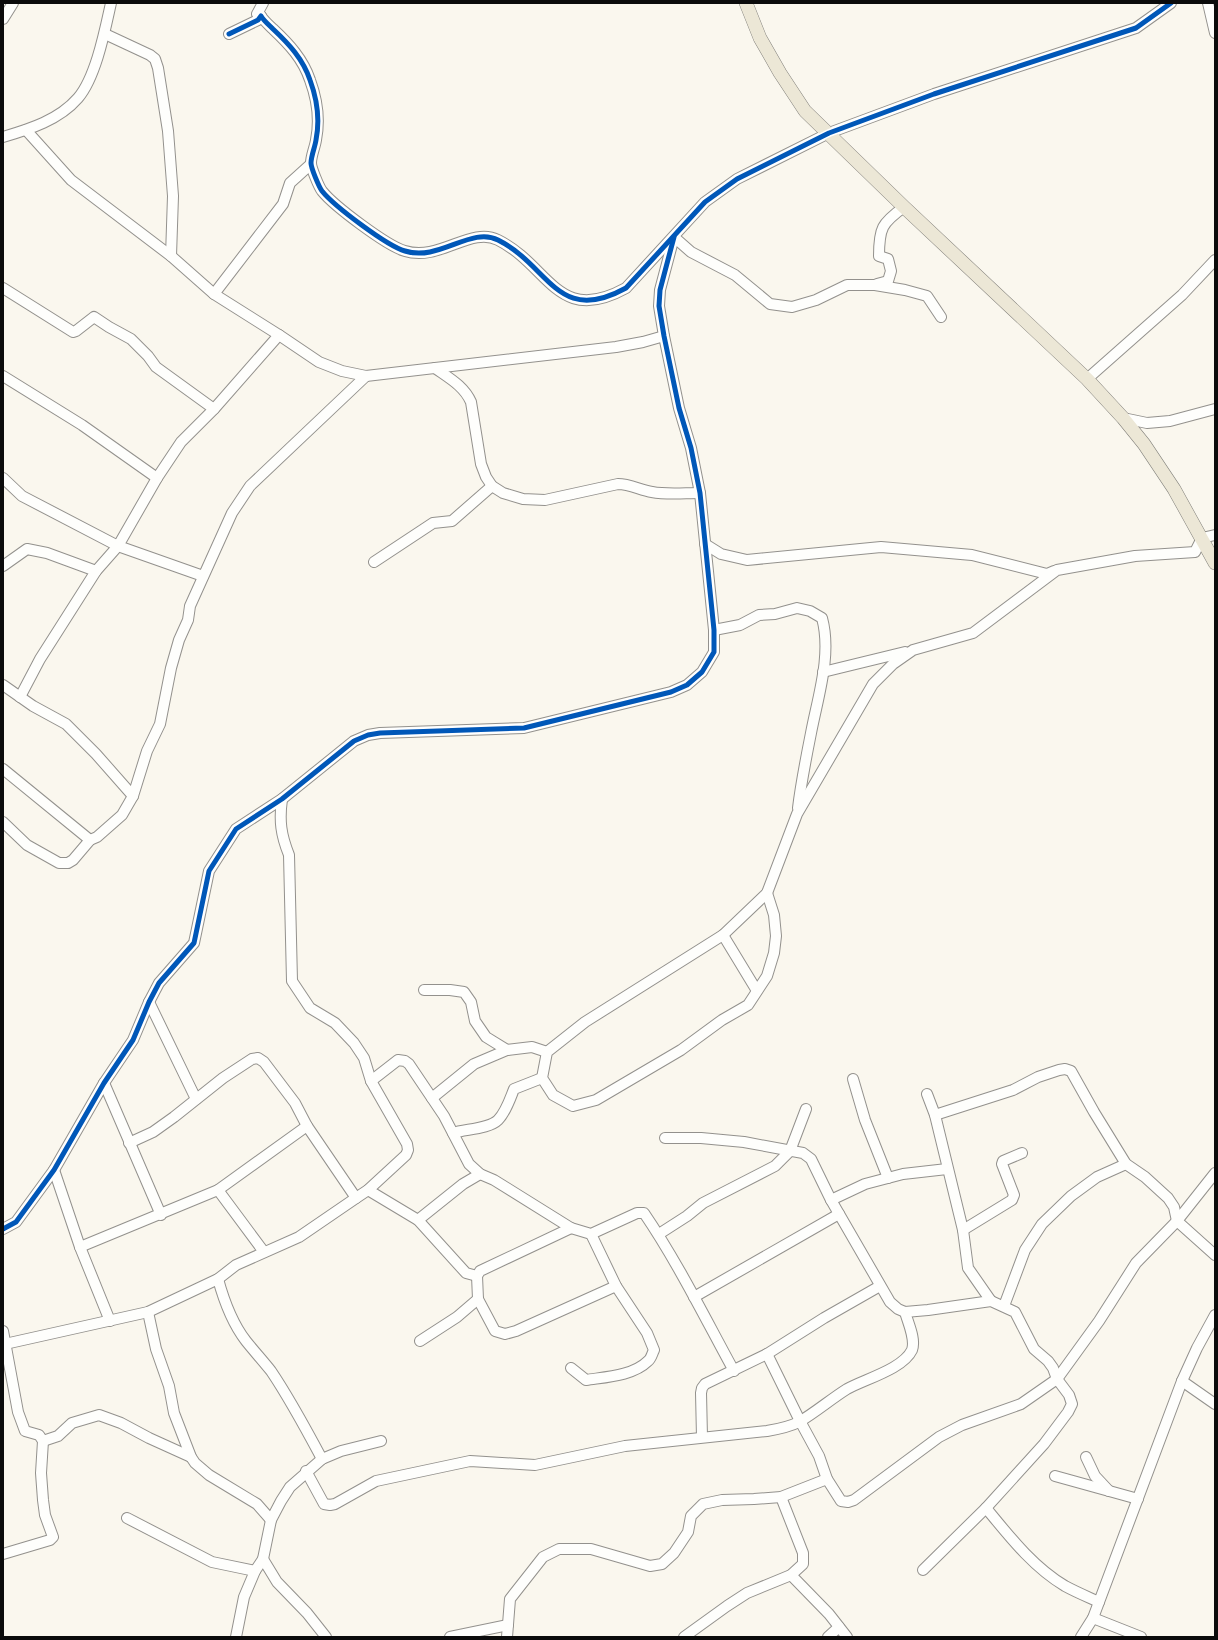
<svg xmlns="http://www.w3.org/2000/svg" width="1218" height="1640" font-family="'Zilla Slab',serif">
<rect width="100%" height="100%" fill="#faf7ee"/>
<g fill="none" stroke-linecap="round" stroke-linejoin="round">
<g stroke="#93918d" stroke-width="12">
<g id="minor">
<path d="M1208 3 1215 33"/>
<path d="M261 16 257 14 263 3"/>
<path d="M3 19 13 3"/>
<path d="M105 34 150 55 155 59 158 68 168 131 173 196 171 256"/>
<path d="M229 34 258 20 261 16C264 21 269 25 273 29 289 44 303 59 310 80 317 99 320 120 316 140 315 147 311 156 311 163 311 168 319 187 322 191 334 206 387 246 405 251 439 262 471 226 498 240 550 266 557 326 626 288L705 202 737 179 829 133 934 94 1136 28 1171 3"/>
<path d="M26 130 71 180 171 256 214 294 279 335 319 362 342 371 366 376 616 347 643 342 664 336"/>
<path d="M3 137C30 129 59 120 78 98 96 77 105 30 111 3"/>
<path d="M674 237 691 252 735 275 770 304 792 307 816 300 847 285H875L905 290 927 296 941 317"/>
<path d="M877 284 888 281 891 271 888 259 879 256C879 228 882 223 904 207"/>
<path d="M3 288 73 332 76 331 94 317 109 327 131 339 148 356 156 367 214 409"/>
<path d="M214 294 283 204 290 183 311 164"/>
<path d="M435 368C449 378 464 386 471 402L481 464 486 477 492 486 503 493 523 499 545 500 618 484C630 484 640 490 652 492 667 495 684 493 700 493"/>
<path d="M3 376 82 425 157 478"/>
<path d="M1087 379 1182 295 1215 260"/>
<path d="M1123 418 1147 423 1170 421 1215 409"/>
<path d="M3 478 22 496 118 546 203 576"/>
<path d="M705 544 721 554 747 560 881 547 972 555 1047 574 1054 571"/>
<path d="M374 562 433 523 452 521 492 486"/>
<path d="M3 566 27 549 47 553 96 571"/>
<path d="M714 630 740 625 759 615 775 614 797 608 810 611 822 618C832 655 818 696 811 733 806 758 801 783 798 808"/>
<path d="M823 672 905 652"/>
<path d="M3 685 33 706 66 724 96 754 133 796"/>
<path d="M20 697 40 659 96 571 118 546 157 478 181 442 214 409 279 335"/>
<path d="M3 769 90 840"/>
<path d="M3 822 27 845 59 863H68L73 860 90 840 97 837 122 815 133 796 147 751 160 724 171 668 179 640 188 620 190 606 232 513 250 486 366 376"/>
<path d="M723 935 767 893 797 814 873 684 893 664 913 650 973 633 1057 570 1135 556 1195 552 1202 538 1215 535"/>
<path d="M424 990H450L464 992 471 1002 475 1021 486 1037 507 1050"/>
<path d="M757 991 723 935 585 1022 547 1052 542 1078 553 1095 573 1106 596 1100 681 1050 722 1020 748 1005 767 976 774 953 776 936 774 915 767 893"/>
<path d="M149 1002 196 1099"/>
<path d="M853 1079 865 1120 888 1178"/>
<path d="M371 1081 398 1060 405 1061 409 1064 444 1116 469 1164 480 1174 494 1180 571 1228 591 1234 637 1213H644C678 1263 705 1318 734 1371"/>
<path d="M104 1083 161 1215"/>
<path d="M927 1094 935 1115 963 1230 968 1268 991 1301"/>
<path d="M432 1098 474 1064 507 1050 532 1047 547 1052"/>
<path d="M935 1115 1013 1090 1038 1077 1059 1070 1065 1069 1071 1071 1094 1112 1126 1164 1145 1177 1168 1198 1174 1207 1177 1221 1215 1255"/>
<path d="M453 1133C465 1129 489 1129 498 1120 506 1112 510 1099 514 1089L542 1078"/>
<path d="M665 1138H701L744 1142 803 1153 811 1159 831 1200 890 1302 898 1309 905 1312 928 1310 991 1301 1015 1312 1034 1349 1048 1361 1053 1368 1057 1379 1069 1395 1072 1404 1068 1412 1044 1444 986 1508 923 1570"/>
<path d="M129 1143 153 1132 174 1117 223 1078 252 1059 258 1058 264 1062 295 1103 307 1126 356 1198"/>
<path d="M54 1170 80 1247 110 1321"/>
<path d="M218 1190 264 1252"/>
<path d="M368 1190 418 1220 466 1273 477 1276 480 1271 571 1228"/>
<path d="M831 1200 865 1184 903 1174 947 1169"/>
<path d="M418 1220 463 1184 480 1174"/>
<path d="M3 1229 16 1222 54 1170 104 1083 133 1040 149 1002 159 983 194 943 209 871 236 829 282 799 354 741 368 735 380 733 524 728 671 692 687 685 702 672 714 652V630L700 493 691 448 679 408 664 336 659 306 660 290 674 237"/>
<path d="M963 1230 1012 1200 1014 1195 1002 1164 1003 1161 1022 1153"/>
<path d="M659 1234 687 1216 703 1203 775 1166 790 1151 806 1109"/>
<path d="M80 1247 218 1190 307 1126"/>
<path d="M218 1279C224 1301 232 1323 246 1341 254 1351 263 1361 271 1371 290 1399 306 1429 322 1459"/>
<path d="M694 1297 839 1214"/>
<path d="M478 1299 495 1331 505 1334 516 1331 616 1286"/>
<path d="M1004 1306 1025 1250 1042 1224 1071 1196 1097 1177 1126 1164"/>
<path d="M148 1312 156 1349 169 1386 174 1413 191 1457 195 1463 209 1475 257 1504 271 1520"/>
<path d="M3 1331 18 1412 25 1431 39 1435 43 1441 41 1473 43 1500 45 1515 53 1537 50 1540 3 1554"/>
<path d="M420 1341 457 1317 478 1299 477 1276"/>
<path d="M5 1344 148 1312 218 1279 236 1265 299 1237 356 1198 368 1190 406 1155 408 1150 407 1144 371 1081 364 1058 354 1043 335 1023 310 1008 292 981 289 855C281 835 279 821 282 799"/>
<path d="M767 1354 800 1421 819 1456 827 1479 841 1501 848 1502 854 1500 939 1437 962 1425 1021 1404 1057 1379 1099 1321 1136 1263 1177 1221 1215 1173"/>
<path d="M571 1368 586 1380C605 1377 633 1376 648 1361 651 1359 652 1354 654 1350L647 1333 616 1286 591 1234"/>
<path d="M1182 1381 1215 1404"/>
<path d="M702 1437 701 1393 702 1388 705 1384 767 1354 824 1318 880 1286"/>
<path d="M43 1441 58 1436 72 1423 99 1415 121 1423 149 1438 191 1457"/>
<path d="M1086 1457 1095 1476 1109 1491"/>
<path d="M306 1471 324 1504 330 1505 335 1504 376 1481 470 1461 535 1465 625 1446 767 1431C779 1429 789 1427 799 1422 816 1412 831 1399 847 1389 865 1379 903 1369 912 1350 916 1339 908 1323 905 1312"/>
<path d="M1055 1476 1138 1499"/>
<path d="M986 1508C1009 1536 1033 1567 1065 1586 1076 1592 1088 1597 1099 1602"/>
<path d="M127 1518 212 1562 255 1571"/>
<path d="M263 1559 277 1582 307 1613 326 1637"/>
<path d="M791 1575 829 1614 847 1637"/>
<path d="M1093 1618 1141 1637"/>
<path d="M236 1637 244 1597 255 1571 263 1559 271 1520 281 1501 290 1487 322 1459 341 1451 381 1441"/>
<path d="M450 1637 508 1625"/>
<path d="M507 1637 510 1599 543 1557 559 1549H591L650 1566 662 1564 674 1553 688 1532 691 1516 703 1504 722 1500 754 1499 781 1497 827 1479"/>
<path d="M684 1637 727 1606 747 1593 791 1575 803 1564V1553L781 1497"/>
<path d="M828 1637 839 1627"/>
<path d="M1081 1637 1093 1618 1182 1381 1197 1348 1215 1315"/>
</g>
</g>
<g stroke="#807f7a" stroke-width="14">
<path id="major" d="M746 3 760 38 780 73 805 111 904 207 1087 379 1123 418 1144 444 1174 489 1215 563"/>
</g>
<use href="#minor" stroke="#fefefc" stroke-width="10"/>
<use href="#major" stroke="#ece7d6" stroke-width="13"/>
<g stroke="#fff" stroke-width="8">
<g id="cycleway">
<path d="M229 34 258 20 261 16C264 21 269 25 273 29 289 44 303 59 310 80 317 99 320 120 316 140 315 147 311 156 311 163 311 168 319 187 322 191 334 206 387 246 405 251 439 262 471 226 498 240 550 266 557 326 626 288L705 202 737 179 829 133 934 94 1136 28 1171 3"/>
<path d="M3 1229 16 1222 54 1170 104 1083 133 1040 149 1002 159 983 194 943 209 871 236 829 282 799 354 741 368 735 380 733 524 728 671 692 687 685 702 672 714 652V630L700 493 691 448 679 408 664 336 659 306 660 290 674 237"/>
</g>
</g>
<use href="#cycleway" stroke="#0057b8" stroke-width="5"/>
</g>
<rect width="1218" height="1640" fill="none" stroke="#0b0b0b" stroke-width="8"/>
</svg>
